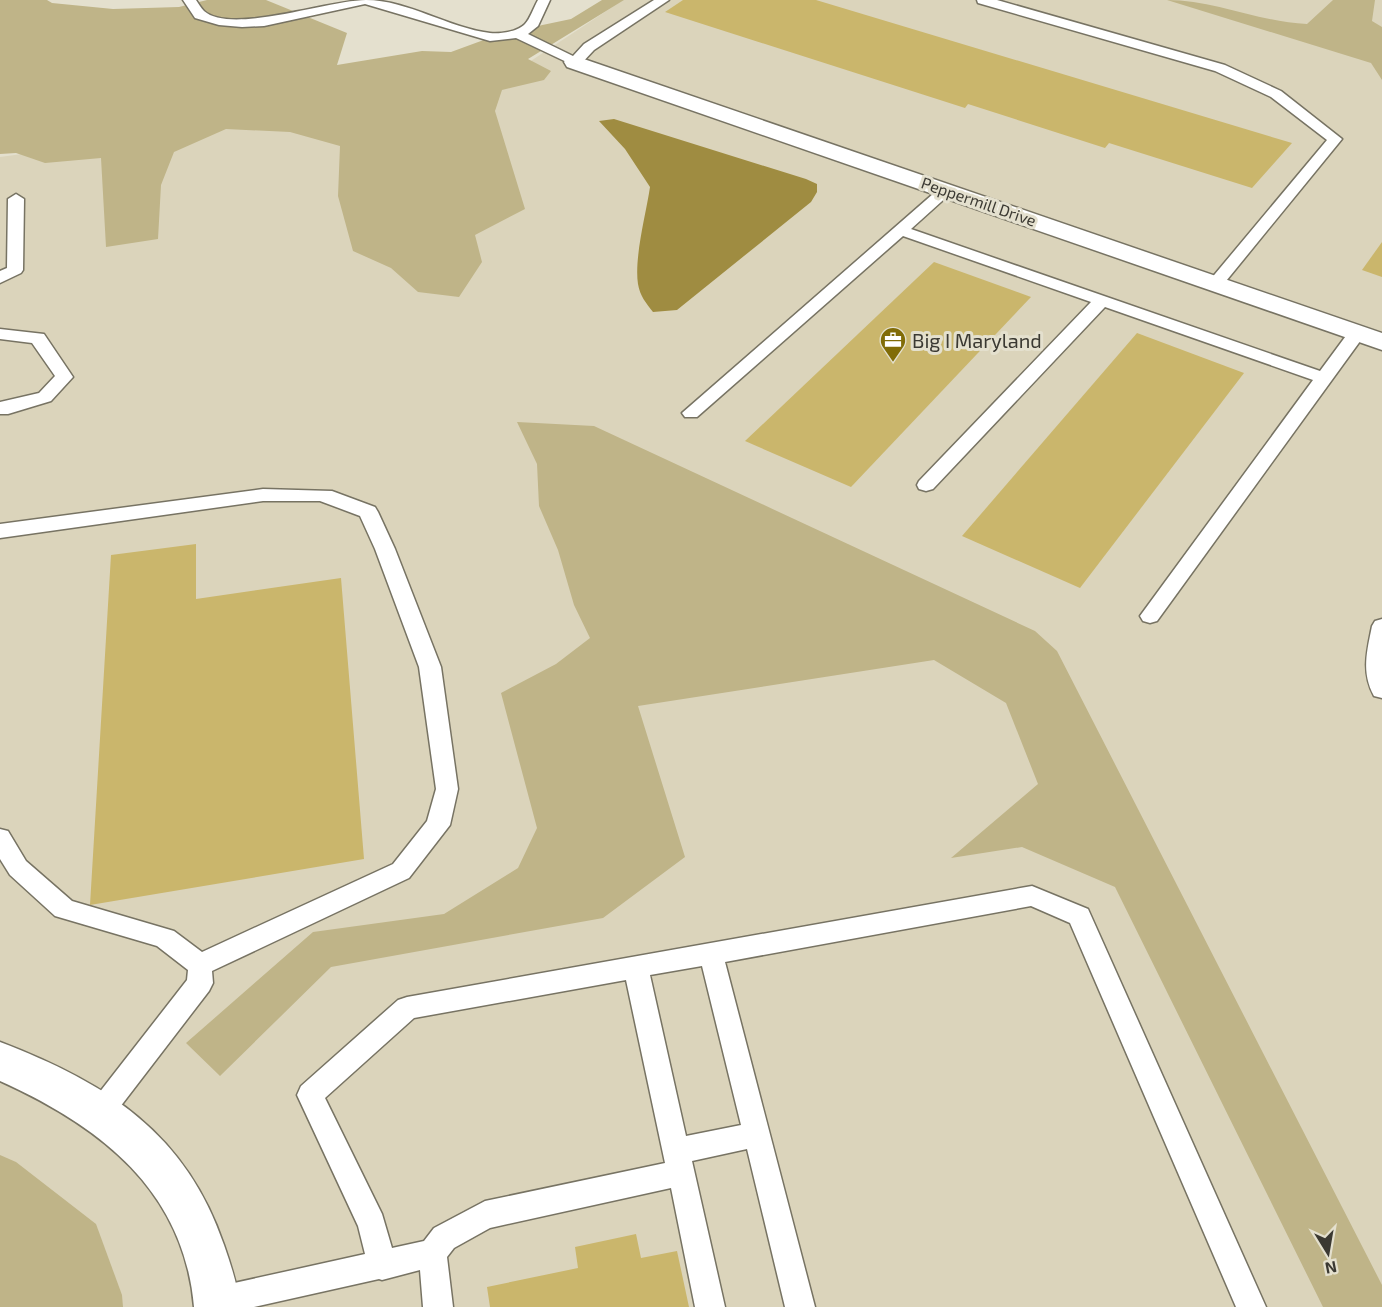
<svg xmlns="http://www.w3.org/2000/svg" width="1382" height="1307" font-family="'Exo 2',sans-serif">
<rect width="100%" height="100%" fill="#e4e0ce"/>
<path fill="#dbd4bb" d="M623 0H1382V1307H101L0 1170V157L487 90Z"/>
<g fill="#bfb488">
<path d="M0 0H47L52 3 113 9 179 7 207 0H266L347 33 337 65 422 51 451 52 500 34 571 19 602 0H624L528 59 551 71 544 80 502 90 495 111 525 209 475 235 482 262 459 297 418 292 391 268 353 251 338 196 340 146 290 132 226 129 174 152 161 185 158 239 106 247 101 158 45 163 16 153 0 154Z"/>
<path d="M1167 0C1214 0 1259 22 1307 24L1333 0H1375L1372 21 1382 27V80L1371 63Z"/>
<path d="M517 422 594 426 1035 631 1057 651 1382 1285V1307H1323L1115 887 1022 847 951 858 1038 784 1006 703 934 660 638 706 685 857 603 918 331 967 220 1076 186 1043 313 932 444 914 518 868 537 828 501 693 556 664 590 638 574 605 558 550 539 506 537 464Z"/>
<path d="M0 1155 16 1162 96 1224 122 1295 123 1307H0Z"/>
</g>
<path fill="#9f8c41" d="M614 119 806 179 817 184V192L811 202 677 310 653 312C646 303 640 296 638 284 634 258 646 214 650 187L625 149 599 121Z"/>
<g fill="#cab66c">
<path d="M683 0H816L1292 143 1252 188 1109 143 1105 148 968 104 965 108 665 12Z"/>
<path d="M1382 242V277L1362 270Z"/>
<path d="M934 262 1031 297 851 487 745 441Z"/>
<path d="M1137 333 1244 373 1080 588 962 536Z"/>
<path d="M196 544V599L341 578 364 859 90 905 111 555Z"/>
<path d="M636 1234 641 1258 677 1251 689 1307H490L487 1287 578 1268 575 1247Z"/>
</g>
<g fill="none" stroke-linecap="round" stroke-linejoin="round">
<g stroke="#777363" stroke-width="3">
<g id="service">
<path d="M183 0H196C198 3 201 8 204 11 231 35 329 0 366 0 407 0 449 28 490 33 500 34 517 32 525 24 530 19 534 7 538 0H550L538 26 528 34 573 56 584 44 654 0H669L594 50 580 65 575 66 516 38 490 41 365 4 264 26 242 27 219 25 195 18Z"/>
<path d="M977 0H997L1225 65 1281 91 1342 139 1222 286H1210L1208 283 1210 280 1327 140 1271 97 1215 71 978 3Z"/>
<path d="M946 185 951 187 954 190 951 193 911 229 1320 371 1351 329H1363L1366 333 1157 621 1150 623 1143 621 1140 616 1313 380 1105 307 933 489 926 491 919 489 917 485 919 481 1091 302 903 236 697 417H685L682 413 941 187Z"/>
<path d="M16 194 24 199 23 270 21 273 0 283V271L7 268 8 199Z"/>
<path d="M0 329 44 334 73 377 51 401 8 414H0V402L39 393 55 376 32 343 0 339Z"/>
<path d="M263 489 332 491 375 507 378 512 395 549 441 667 458 789 450 825 409 878 212 971 213 983 209 991 110 1120 101 1123 92 1120 88 1111 92 1102 187 980 188 970 157 946 55 916 10 875 0 859V829L8 831 26 861 72 901 174 931 202 952 393 864 427 821 436 789 419 667 375 549 360 516 320 501H263L0 538V524Z"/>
<path d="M1382 619V698L1374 696C1361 672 1367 651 1372 626L1375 621Z"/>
<path d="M1032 886 1088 909 1266 1307H1236L1070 923 1031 906 725 962 815 1307H785L747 1149 692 1161 725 1307H695L671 1188 490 1228 454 1248 447 1257 453 1307H423L420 1270 382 1280 379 1279 254 1307H204L202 1301 206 1291 216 1287 365 1254 358 1226 297 1095 301 1086 398 1000 407 997ZM702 966 741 1125 686 1136 650 975ZM626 980 665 1163 485 1201 434 1228 424 1241 392 1248 382 1214 325 1098 414 1018Z"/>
</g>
</g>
<g stroke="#777363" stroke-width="3">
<g id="minor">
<path d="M575 56 1382 333V350L567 67 564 62 567 57Z"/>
<path d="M0 1042C107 1083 186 1133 224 1245 231 1265 238 1286 240 1307H194C184 1190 100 1126 0 1081Z"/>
</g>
</g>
<use href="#service" fill="#fff" fill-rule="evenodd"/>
<use href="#minor" fill="#fff" fill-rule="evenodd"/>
</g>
<defs>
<g id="office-pin" transform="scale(1.35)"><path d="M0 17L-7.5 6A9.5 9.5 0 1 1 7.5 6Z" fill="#816c07" stroke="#e4e0ce"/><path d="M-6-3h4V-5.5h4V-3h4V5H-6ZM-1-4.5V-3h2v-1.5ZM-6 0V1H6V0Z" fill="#fff"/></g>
</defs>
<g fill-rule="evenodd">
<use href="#office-pin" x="893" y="340"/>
</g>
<g text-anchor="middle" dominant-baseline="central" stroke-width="6" stroke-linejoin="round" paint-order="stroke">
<g font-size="16" fill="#3b3932" stroke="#e4e0ce">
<text transform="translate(979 201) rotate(19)">Peppermill Drive</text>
</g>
<g font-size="20" fill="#3b3932" stroke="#e4e0ce" text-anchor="start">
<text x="912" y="340">Big I Maryland</text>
</g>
</g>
<g transform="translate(1328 1253) rotate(169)" stroke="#e4e0ce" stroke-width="4.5" paint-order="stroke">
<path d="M0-4.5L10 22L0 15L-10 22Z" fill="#3b3932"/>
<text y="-9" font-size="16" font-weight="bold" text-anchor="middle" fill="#3b3932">N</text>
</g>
</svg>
